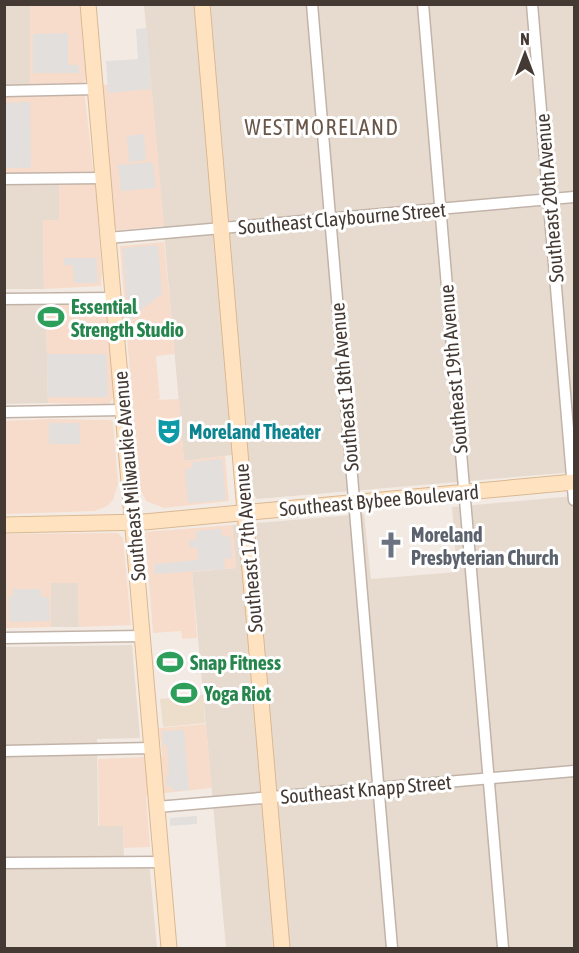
<svg xmlns="http://www.w3.org/2000/svg" width="579" height="953" font-family="'Asap Condensed',sans-serif">
<rect width="100%" height="100%" fill="#f3ebe3"/>
<g fill="#e7dbd0">
<path d="M4 5H30V89L5 90Z"/>
<path d="M144 5H574V472L257 499 254 495 248 453 184 461Z"/>
<path d="M59 178V220L43 221 44 289H5L4 179Z"/>
<path d="M4 304H46L48 403 5 404Z"/>
<path d="M574 496V948H226L192 572 236 568 232 525 364 514 371 579 457 572 452 507Z"/>
<path d="M78 582 79 627H51V583Z"/>
<path d="M132 645 140 738 97 739 98 826H123L124 861H149L157 948H5L4 647Z"/>
</g>
<g fill="#f7dccb">
<path d="M30 5H80L86 80 82 83 30 84Z"/>
<path d="M151 80 164 226 119 230 115 229 114 224 103 85Z"/>
<path d="M84 89 94 178 5 179 4 90Z"/>
<path d="M59 181H95L102 274 101 286 44 289 43 220H59Z"/>
<path d="M164 242 175 354 156 356 160 399 155 400 179 399 184 461 225 456 229 501 164 508 146 501 139 487 120 246Z"/>
<path d="M101 303 105 306 114 396 109 404 48 403 46 304Z"/>
<path d="M48 419 111 420 113 422 118 484 113 500 107 506 95 511 5 514V421Z"/>
<path d="M232 525 236 568 192 572 197 638 182 639 181 631 153 633 145 532Z"/>
<path d="M118 533 123 538 131 625 79 627 78 583H51V627L5 628 4 534Z"/>
<path d="M206 724 212 788 146 795 150 847 124 848 123 826H99L98 759 162 756 159 728Z"/>
</g>
<path fill="#edddcb" d="M203 695 205 723 163 727 160 699Z"/>
<g fill="#e3dfdc">
<path d="M147 28 151 89 108 93 106 61 138 59 136 29Z"/>
<path d="M68 33V65H79V73H33V34Z"/>
<path d="M30 102 31 168H5V103Z"/>
<path d="M144 134 146 160 129 162 127 136Z"/>
<path d="M153 162 156 188 121 191 118 165Z"/>
<path d="M158 245 162 294 142 309 135 318 128 319 123 248Z"/>
<path d="M64 258H96L98 283H74L73 265H64Z"/>
<path d="M47 354H106L108 397H48Z"/>
<path d="M49 423H79L81 444H49Z"/>
<path d="M222 459 226 500 188 503 185 469 192 468V462Z"/>
<path d="M222 529V537L230 536 232 558 224 559 225 569 155 574 154 564 198 560V548H190L189 540 197 539 196 531Z"/>
<path d="M13 589H41V597H49L50 621 9 622V597L13 596Z"/>
<path d="M184 730 189 790 173 791 172 787H167L166 775H169L167 745H163L162 731Z"/>
<path d="M197 816V824L170 826V818Z"/>
</g>
<g fill="none" stroke-linecap="round" stroke-linejoin="round">
<g stroke="#c2b3a8" stroke-width="13">
<g id="street">
<path d="M312 4 392 948"/>
<path d="M423 4 503 948"/>
<path d="M532 4 574 500"/>
<path d="M4 91 96 89"/>
<path d="M4 179 103 178"/>
<path d="M108 238 574 197"/>
<path d="M4 299 114 298"/>
<path d="M4 412 123 410"/>
<path d="M4 638 143 636"/>
<path d="M4 751 152 748"/>
<path d="M157 807 574 771"/>
<path d="M4 863 162 862"/>
</g>
</g>
<g stroke="#dab891" stroke-width="17">
<g id="secondary">
<path d="M88 4 169 948"/>
<path d="M202 4 282 948"/>
<path d="M4 525 144 522 574 482"/>
</g>
</g>
<use href="#street" stroke="#fff" stroke-width="10"/>
<use href="#secondary" stroke="#ffe3c1" stroke-width="15"/>
</g>
<defs>
<g id="stadium-bare" transform="scale(2.07)"><path d="M0-5a6.5 5 0 1 0 0 10a6.5 5 0 1 0 0-10ZM-3.5-1.8h7v3.6h-7Z" fill="#2e9e5b" stroke="#fff" stroke-width="2.5" paint-order="stroke"/></g>
<g id="theatre-bare" transform="scale(2.07)"><path d="M-5-5.5Q0-4 5-5.5V0Q5 5 0 6Q-5 5-5 0ZM-3.3-2.5H-1v1.5H-3.3ZM1-2.5H3.3v1.5H1ZM-2.8 1Q0 5.5 2.8 1Z" fill="#0f9aa8" stroke="#fff" stroke-width="2.5" paint-order="stroke"/></g>
<g id="church-bare" transform="scale(2.07)"><path d="M-1.2-6h2.4v3.5h3.3v2.4h-3.3V6h-2.4V-.1h-3.3v-2.4h3.3Z" fill="#6b7280" stroke="#fff" stroke-width="2.5" paint-order="stroke"/></g>
</defs>
<g fill-rule="evenodd">
<use href="#stadium-bare" x="51" y="317"/>
<use href="#theatre-bare" x="169" y="431"/>
<use href="#church-bare" x="391" y="545"/>
<use href="#stadium-bare" x="170" y="662"/>
<use href="#stadium-bare" x="184" y="693"/>
</g>
<g text-anchor="middle" dominant-baseline="central" stroke-width="6" stroke-linejoin="round" paint-order="stroke">
<g font-size="20" fill="#453a33" stroke="#fff">
<text transform="translate(549 198) rotate(-95)">Southeast 20th Avenue</text>
<text transform="translate(342 218) rotate(-5)">Southeast Claybourne Street</text>
<text transform="translate(453 369) rotate(-95)">Southeast 19th Avenue</text>
<text transform="translate(344 387) rotate(-95)">Southeast 18th Avenue</text>
<text transform="translate(129 476) rotate(-95)">Southeast Milwaukie Avenue</text>
<text transform="translate(379 500) rotate(-5)">Southeast Bybee Boulevard</text>
<text transform="translate(248 548) rotate(-95)">Southeast 17th Avenue</text>
<text transform="translate(366 789) rotate(-5)">Southeast Knapp Street</text>
</g>
<g font-size="20" font-weight="bold" fill="#27864d" stroke="#fff" text-anchor="start">
<text x="71" y="306">Essential<tspan x="71" dy="23">Strength Studio</tspan></text>
<text x="190" y="662">Snap Fitness</text>
<text x="204" y="693">Yoga Riot</text>
</g>
<g font-size="20" font-weight="bold" fill="#0d838f" stroke="#fff" text-anchor="start">
<text x="189" y="431">Moreland Theater</text>
</g>
<g font-size="20" font-weight="bold" fill="#5b616d" stroke="#fff" text-anchor="start">
<text x="411" y="534">Moreland<tspan x="411" dy="23">Presbyterian Church</tspan></text>
</g>
<g font-size="22" letter-spacing="1.5" fill="#685649" stroke="#fff">
<text x="322" y="127">WESTMORELAND</text>
</g>
</g>
<rect width="579" height="953" fill="none" stroke="#453a33" stroke-width="12"/>
<g transform="translate(525 54)" stroke="#ffffff" stroke-width="4.5" paint-order="stroke">
<path d="M0-4.5L10 22L0 15L-10 22Z" fill="#453a33"/>
<text y="-9" font-size="16" font-weight="bold" text-anchor="middle" fill="#453a33">N</text>
</g>
</svg>
